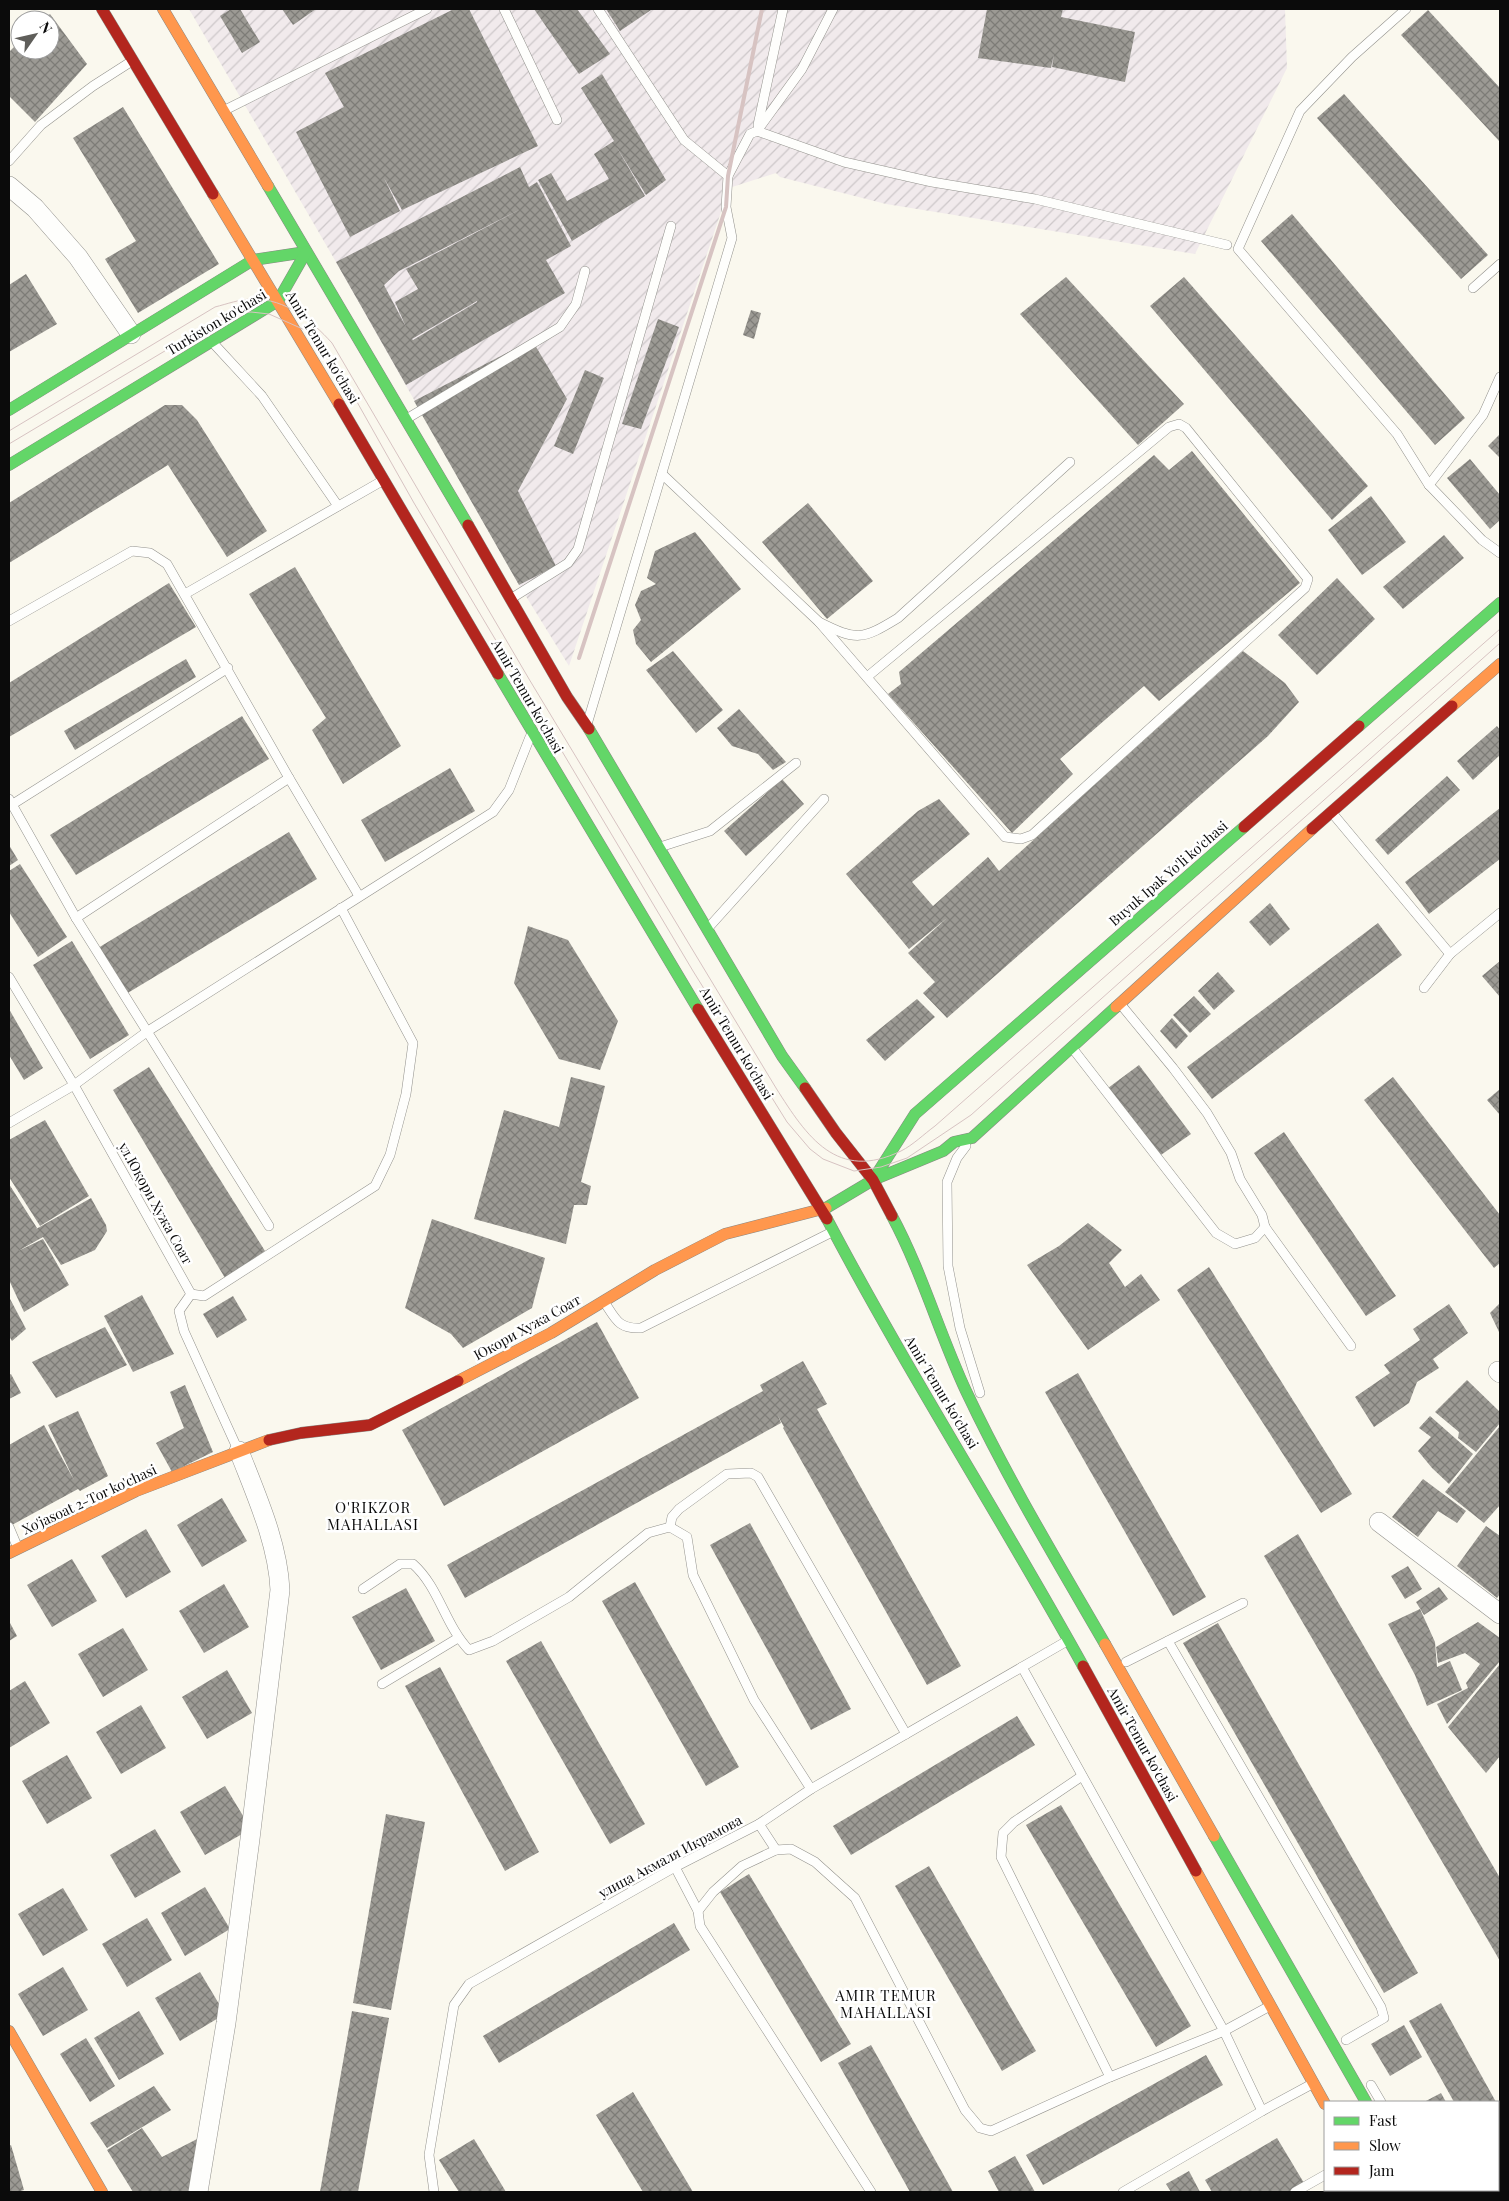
<svg xmlns="http://www.w3.org/2000/svg" width="1509" height="2201" font-family="'Playfair Display',serif">
<defs>
<pattern id="industrial-furrows" width="10" height="10" patternUnits="userSpaceOnUse" patternTransform="scale(1.25)"><rect width="10" height="10" fill="#f1eaec"/><path d="M-1 1l2-2M0 10L10 0M9 11l2-2" fill="none" stroke="#cdc7c9"/></pattern>
<pattern id="building-cross-hatch" width="8" height="8" patternUnits="userSpaceOnUse" patternTransform="scale(1.25)"><rect width="8" height="8" fill="#9c9a94"/><path d="M0 0l8 8M0 8l8-8" fill="none" stroke="#7d7c77"/></pattern>
</defs>
<rect width="100%" height="100%" fill="#faf8ee"/>
<path fill="url(#industrial-furrows)" d="M189 9H1285L1287 68 1195 254 886 204 780 177 776 173 729 188 569 666 519 585 336 262Z"/>
<g fill="url(#building-cross-hatch)" fill-rule="evenodd">
<path d="M231 9H240L260 42 242 53 220 16Z"/>
<path d="M282 9H316L293 25Z"/>
<path d="M454 9H469L538 146 402 210 384 178 400 211 350 237 296 132 344 107 325 73Z"/>
<path d="M534 9H577L610 54 579 74Z"/>
<path d="M606 9H650L651 10 620 31Z"/>
<path d="M987 9H1063L1061 17 1135 32 1125 82 1052 67 1054 54 1051 68 978 58Z"/>
<path d="M1428 10 1500 88V142L1401 35Z"/>
<path d="M50 14 87 64 35 122 9 96V52L20 41V50H50V20H43Z"/>
<path d="M602 74 666 180 646 195 616 146 645 196 572 241 538 180 551 173 567 201 609 179 594 154 614 141 581 88Z"/>
<path d="M1344 94 1488 255 1461 279 1317 118Z"/>
<path d="M123 107 219 264 138 313 105 259 136 241 73 138Z"/>
<path d="M520 167 529 187 537 182 571 246 546 260 565 293 406 385 336 262ZM521 209 406 269 418 289 395 302 406 327 384 285 399 271ZM477 301V302L413 340 412 339Z"/>
<path d="M1292 214 1465 418 1435 445 1261 241Z"/>
<path d="M26 274 57 324 9 352V285Z"/>
<path d="M1066 277 1184 404 1138 445 1020 314Z"/>
<path d="M1184 277 1368 486 1332 520 1150 306Z"/>
<path d="M751 310 761 313 754 339 743 335Z"/>
<path d="M658 319 679 327 641 429 622 424Z"/>
<path d="M532 340 567 399 518 491 556 566 519 585 414 401Z"/>
<path d="M585 370 604 378 573 454 554 446Z"/>
<path d="M165 405H182L197 420 267 531 227 557 168 465 9 563V503Z"/>
<path d="M1500 434V458L1488 446Z"/>
<path d="M1192 451 1300 583 1159 701 1144 686 1060 759 1073 774 1012 833 888 694 901 684 899 672 1154 455 1169 470Z"/>
<path d="M1470 459 1500 495V520L1490 529 1447 478Z"/>
<path d="M1371 496 1406 542 1362 575 1328 530Z"/>
<path d="M808 503 873 581 827 619 762 542Z"/>
<path d="M695 532 741 589 651 662 636 644 633 630 641 620 635 605 641 591 656 584 647 578 655 551Z"/>
<path d="M1444 535 1464 558 1403 609 1383 587Z"/>
<path d="M295 567 401 746 343 784 312 730 326 718 249 594Z"/>
<path d="M1337 578 1375 619 1317 675 1278 635Z"/>
<path d="M169 583 196 627 9 737V683Z"/>
<path d="M673 651 723 710 696 733 646 670Z"/>
<path d="M1243 651 1285 683 1299 702 1268 736 947 1018 923 993 935 982 908 953 947 918 909 949 846 874 918 811 939 799 970 834 912 882 933 906 988 857 999 871Z"/>
<path d="M186 659 196 677 75 750 64 731Z"/>
<path d="M739 709 786 762 773 770 758 754 732 746 717 728Z"/>
<path d="M242 716 269 759 76 875 50 835Z"/>
<path d="M1497 726 1500 730V755L1473 780 1457 761Z"/>
<path d="M450 768 475 811 385 862 361 820Z"/>
<path d="M1447 776 1460 790 1388 855 1375 840Z"/>
<path d="M782 779 804 804 746 856 724 831Z"/>
<path d="M1500 808V859L1429 914 1405 882Z"/>
<path d="M289 832 317 879 126 994 98 948Z"/>
<path d="M9 845 18 860 9 866Z"/>
<path d="M20 864 67 937 38 957 9 912V871Z"/>
<path d="M1270 903 1290 929 1270 946 1249 922Z"/>
<path d="M1378 923 1402 955 1212 1099 1187 1067Z"/>
<path d="M528 926 568 940 618 1021 600 1070 559 1059 514 983Z"/>
<path d="M72 941 129 1035 90 1059 33 965Z"/>
<path d="M1500 961V997L1482 976Z"/>
<path d="M1218 972 1235 991 1214 1010 1198 991Z"/>
<path d="M1194 996 1211 1014 1190 1033 1173 1015Z"/>
<path d="M917 999 935 1017 885 1061 866 1040Z"/>
<path d="M9 1009 43 1068 24 1080 9 1055Z"/>
<path d="M1172 1018 1188 1036 1176 1049 1160 1031Z"/>
<path d="M1139 1065 1191 1134 1158 1157 1108 1088Z"/>
<path d="M149 1067 265 1251 225 1278 113 1090Z"/>
<path d="M571 1077 605 1086 581 1182 591 1186 587 1205H574L566 1244 474 1219 504 1110 559 1127Z"/>
<path d="M1393 1077 1500 1215V1263L1494 1268 1364 1100Z"/>
<path d="M1500 1089V1115L1487 1100Z"/>
<path d="M45 1120 89 1196 40 1226 9 1177V1140Z"/>
<path d="M1284 1132 1396 1296 1366 1316 1254 1153Z"/>
<path d="M9 1184 37 1228 36 1229 91 1198 106 1225 107 1231 95 1250 61 1265 43 1237 18 1251 43 1239 69 1285 24 1312 9 1280Z"/>
<path d="M432 1219 545 1258 532 1308 463 1348 451 1334 405 1308Z"/>
<path d="M1088 1223 1122 1250 1109 1263 1125 1287 1141 1274 1160 1300 1088 1350 1027 1265 1059 1246Z"/>
<path d="M1209 1267 1352 1494 1321 1513 1177 1290Z"/>
<path d="M142 1295 174 1354 133 1372 104 1316Z"/>
<path d="M233 1296 247 1320 217 1338 203 1314Z"/>
<path d="M9 1297 26 1329 12 1341 9 1336Z"/>
<path d="M1500 1303V1334L1490 1313Z"/>
<path d="M1449 1304 1468 1333 1433 1359 1439 1368 1417 1382 1409 1403 1374 1427 1355 1397 1390 1373 1384 1365 1420 1340 1413 1329Z"/>
<path d="M597 1322 639 1398 444 1506 402 1430Z"/>
<path d="M105 1327 127 1365 56 1398 32 1362Z"/>
<path d="M803 1361 827 1404 817 1409 961 1666 927 1685 783 1428 784 1427 778 1416 781 1423 465 1598 447 1565 763 1391 760 1385Z"/>
<path d="M1078 1373 1206 1597 1173 1616 1045 1392Z"/>
<path d="M11 1374 21 1393 9 1399V1375Z"/>
<path d="M1467 1380 1500 1412V1423L1476 1452 1458 1438 1459 1432 1435 1412Z"/>
<path d="M185 1385 213 1452 172 1472 156 1443 184 1428 170 1392Z"/>
<path d="M78 1411 108 1476 80 1491 78 1489 10 1526 9 1445 44 1425 74 1480 48 1425Z"/>
<path d="M1430 1416 1473 1454 1449 1484 1432 1468 1418 1451 1431 1437 1419 1428Z"/>
<path d="M1500 1426V1505L1484 1523 1445 1492Z"/>
<path d="M1423 1479 1466 1511 1457 1523 1438 1511 1418 1537 1392 1517Z"/>
<path d="M222 1498 247 1541 202 1567 177 1525Z"/>
<path d="M750 1523 851 1709 811 1730 710 1545Z"/>
<path d="M1486 1526 1500 1536V1594L1497 1598 1457 1566Z"/>
<path d="M146 1529 171 1572 126 1598 101 1556Z"/>
<path d="M1298 1534 1500 1878V1961L1264 1556Z"/>
<path d="M72 1559 97 1601 52 1627 27 1585Z"/>
<path d="M1408 1566 1422 1589 1405 1599 1391 1576Z"/>
<path d="M635 1582 739 1767 706 1786 602 1601Z"/>
<path d="M224 1584 249 1627 204 1653 179 1611Z"/>
<path d="M1439 1587 1448 1599 1424 1615 1416 1602Z"/>
<path d="M406 1588 435 1641 381 1670 352 1617Z"/>
<path d="M1420 1609 1435 1642 1437 1667 1450 1661 1462 1690 1427 1706 1415 1675 1388 1624Z"/>
<path d="M9 1621 17 1636 9 1641Z"/>
<path d="M1478 1622 1500 1638V1661L1447 1724 1437 1704 1468 1688 1466 1683 1480 1664 1465 1653 1438 1663 1436 1647Z"/>
<path d="M1218 1623 1418 1973 1384 1993 1183 1643Z"/>
<path d="M123 1628 148 1670 103 1697 78 1654Z"/>
<path d="M541 1641 645 1824 610 1844 506 1661Z"/>
<path d="M1500 1664V1756L1486 1773 1448 1727Z"/>
<path d="M440 1667 539 1852 505 1871 405 1686Z"/>
<path d="M227 1670 252 1713 207 1739 182 1697Z"/>
<path d="M25 1681 50 1723 9 1748V1691Z"/>
<path d="M141 1705 166 1748 121 1774 96 1732Z"/>
<path d="M1017 1716 1035 1745 851 1855 833 1826Z"/>
<path d="M67 1755 92 1798 47 1824 22 1781Z"/>
<path d="M225 1786 251 1829 205 1855 180 1812Z"/>
<path d="M1061 1805 1191 2026 1156 2047 1026 1825Z"/>
<path d="M386 1814 425 1822 391 2010 353 2003Z"/>
<path d="M155 1829 181 1872 135 1898 110 1855Z"/>
<path d="M929 1866 1036 2051 1002 2071 895 1886Z"/>
<path d="M749 1874 851 2044 821 2062 720 1892Z"/>
<path d="M205 1887 230 1929 185 1956 161 1913Z"/>
<path d="M63 1888 88 1930 43 1956 18 1914Z"/>
<path d="M147 1918 172 1960 127 1987 102 1944Z"/>
<path d="M674 1923 690 1950 499 2063 483 2036Z"/>
<path d="M63 1967 88 2010 43 2036 18 1994Z"/>
<path d="M200 1972 225 2014 180 2041 155 1998Z"/>
<path d="M1441 2003 1496 2102H1454L1409 2021Z"/>
<path d="M139 2011 164 2054 119 2080 94 2038Z"/>
<path d="M352 2011 389 2018 358 2192H320Z"/>
<path d="M1404 2025 1422 2057 1390 2076 1371 2044Z"/>
<path d="M86 2038 115 2086 90 2102 60 2054Z"/>
<path d="M871 2045 953 2192H910L838 2063Z"/>
<path d="M1206 2055 1223 2085 1043 2185 1026 2155Z"/>
<path d="M154 2086 171 2110 107 2148 90 2123Z"/>
<path d="M633 2092 693 2192H643L596 2115Z"/>
<path d="M1441 2093 1446 2102H1424Z"/>
<path d="M1498 2105 1500 2110V2187L1498 2182Z"/>
<path d="M142 2128 162 2157 199 2138 194 2192H133L107 2150Z"/>
<path d="M1277 2138 1304 2183 1288 2192H1212L1205 2180Z"/>
<path d="M474 2139 506 2192H459L439 2160Z"/>
<path d="M11 2145 24 2190 17 2192H9V2146Z"/>
<path d="M1015 2156 1035 2192H999L988 2171Z"/>
<path d="M1189 2171 1200 2192H1171L1166 2184Z"/>
<path d="M1454 2190H1498L1499 2192H1456Z"/>
</g>
<g fill="none" stroke-linecap="round" stroke-linejoin="round">
<g stroke="#93928d" stroke-width="10">
<g id="lane">
<path d="M504 9 557 120"/>
<path d="M1406 9 1352 57 1300 111 1238 249 1397 434 1429 485 1482 540 1500 553"/>
<path d="M225 110 427 9"/>
<path d="M758 125 783 9"/>
<path d="M757 131 802 69 833 9"/>
<path d="M9 161 41 125 93 86 132 61"/>
<path d="M728 176 750 134 757 131 844 162 932 182 1035 199 1227 245"/>
<path d="M1473 288 1500 264"/>
<path d="M214 344 262 396 338 506"/>
<path d="M408 418 560 327 576 304 585 271"/>
<path d="M662 474 819 622C857 641 862 640 898 618L1070 462"/>
<path d="M1429 485 1483 415 1500 377"/>
<path d="M185 594 382 481"/>
<path d="M512 598 568 563 578 549 671 226"/>
<path d="M9 621 132 551 150 553 167 564 289 778 359 896"/>
<path d="M819 622 1005 837 1021 839 1032 835 1305 588 1308 579 1186 428 1179 424 1169 427 867 677"/>
<path d="M588 721 732 238 726 207 728 176 684 140 598 9"/>
<path d="M9 799 76 918 269 1226"/>
<path d="M13 804 228 668"/>
<path d="M1333 814 1450 954"/>
<path d="M660 847 710 831 796 763"/>
<path d="M76 918 289 778"/>
<path d="M709 927 824 799"/>
<path d="M9 977 74 1085 191 1294"/>
<path d="M1424 988 1450 954 1500 913"/>
<path d="M1073 1049 1216 1233 1235 1244 1255 1238 1265 1227 1262 1215 1240 1179 1231 1153 1207 1113 1173 1068 1122 1006"/>
<path d="M9 1123 74 1085 148 1031 493 812 509 790 530 737"/>
<path d="M966 1146 957 1158 947 1182 948 1266 960 1328 980 1393"/>
<path d="M1265 1227 1351 1346"/>
<path d="M191 1294 204 1296 375 1186 390 1155 406 1094 413 1043 341 908"/>
<path d="M191 1294 179 1311 184 1331 238 1450"/>
<path d="M605 1303C616 1320 619 1329 641 1328L832 1232"/>
<path d="M9 1527 17 1546"/>
<path d="M670 1527 672 1517 679 1509 727 1474 751 1473 758 1477 906 1734"/>
<path d="M363 1589 400 1564H413C439 1587 445 1625 469 1650L493 1641 569 1597 648 1533 670 1527 687 1537 693 1575 754 1700 811 1789"/>
<path d="M1168 1641 1381 2007 1384 2018 1346 2040"/>
<path d="M1126 1662 1243 1603"/>
<path d="M1022 1667 1224 2031 1262 2111"/>
<path d="M382 1684 458 1638"/>
<path d="M1082 1776 1014 1822 1003 1833 1001 1857 1110 2077"/>
<path d="M759 1824 776 1850 791 1849 815 1862 855 1898 965 2110 980 2128 991 2131 1110 2077 1224 2031 1268 2007"/>
<path d="M675 1867 698 1911 700 1926 871 2192"/>
<path d="M698 1911 713 1892 742 1866 776 1850"/>
<path d="M1371 2085 1381 2102"/>
<path d="M1431 2190 1433 2192"/>
<path d="M434 2192 429 2155 454 2005 469 1984 675 1867 759 1824 811 1789 1067 1641"/>
<path d="M1123 2192 1262 2111 1312 2084"/>
<path d="M1295 2192 1325 2175"/>
</g>
</g>
<g stroke="#93928d" stroke-width="20">
<g id="street">
<path d="M9 186 35 208 78 257 131 334"/>
<path d="M1498 1371 1500 1373"/>
<path d="M1379 1522 1500 1614"/>
<path d="M198 2192 226 2023 250 1839 280 1590C278 1543 256 1495 239 1451"/>
</g>
</g>
<g stroke="#898884" stroke-width="12">
<g id="fast">
<path d="M268 186 468 525"/>
<path d="M9 410 253 260 306 252"/>
<path d="M9 465 278 301 306 252"/>
<path d="M498 674 698 1009"/>
<path d="M1359 726 1500 603"/>
<path d="M589 729 782 1056 805 1088"/>
<path d="M873 1180 915 1114 1244 827"/>
<path d="M826 1208 873 1180 943 1151 954 1142 972 1138 1116 1007"/>
<path d="M892 1216C922 1272 939 1333 966 1391 1007 1478 1057 1561 1105 1644"/>
<path d="M827 1219C907 1371 1000 1516 1083 1666"/>
<path d="M1214 1836 1366 2102"/>
</g>
</g>
<g stroke="#898884" stroke-width="12">
<g id="slow">
<path d="M163 9 268 186"/>
<path d="M213 194 339 404"/>
<path d="M1452 706 1500 664"/>
<path d="M1116 1007 1312 829"/>
<path d="M458 1381 551 1333 655 1270 725 1234 826 1208"/>
<path d="M9 1553 136 1491 269 1440"/>
<path d="M1105 1644 1214 1836"/>
<path d="M1196 1871 1325 2104"/>
<path d="M9 2031 102 2192"/>
<path d="M1374 2190 1376 2192"/>
<path d="M1416 2190 1418 2192"/>
</g>
</g>
<g stroke="#898884" stroke-width="12">
<g id="jam">
<path d="M102 9 213 194"/>
<path d="M339 404 498 674"/>
<path d="M468 525 567 697 589 729"/>
<path d="M1244 827 1359 726"/>
<path d="M1312 829 1452 706"/>
<path d="M698 1009 827 1219"/>
<path d="M805 1088 836 1133 873 1180 892 1216"/>
<path d="M269 1440 301 1433 370 1425 458 1381"/>
<path d="M1083 1666 1196 1871"/>
</g>
</g>
<use href="#lane" stroke="#fefefc" stroke-width="9"/>
<use href="#street" stroke="#fefefc" stroke-width="19"/>
<use href="#fast" stroke="#63d668" stroke-width="11"/>
<use href="#slow" stroke="#ff974d" stroke-width="11"/>
<use href="#jam" stroke="#b3261e" stroke-width="11"/>
<g stroke="#d7c3c2" stroke-width="1">
<path d="M9 431 215 307C227 304 240 299 253 299 286 299 311 320 332 343L529 679 776 1088C807 1137 837 1182 901 1151 913 1145 924 1134 935 1126L1500 629"/>
<path d="M9 444 205 327 241 313 251 312 269 314 305 330 322 346 348 386 414 503 693 971 787 1122 810 1149 823 1159 854 1171 881 1167 907 1158 971 1115 1500 643"/>
</g>
<path stroke="#d7c3c2" stroke-width="4" d="M579 658 726 207 728 176 762 9"/>
</g>
<g text-anchor="middle" dominant-baseline="central" stroke-width="5" stroke-linejoin="round" paint-order="stroke">
<g font-size="14" fill="#0b0b0b" stroke="#fff">
<text transform="translate(216 322) rotate(-31)">Turkiston ko'chasi</text>
<text transform="translate(323 347) rotate(59)">Amir Temur ko'chasi</text>
<text transform="translate(528 696) rotate(60)">Amir Temur ko'chasi</text>
<text transform="translate(1168 873) rotate(-41)">Buyuk Ipak Yo'li ko'chasi</text>
<text transform="translate(737 1043) rotate(59)">Amir Temur ko'chasi</text>
<text transform="translate(156 1203) rotate(61)">ул.Юқори Хужа Соат</text>
<text transform="translate(527 1327) rotate(-29)">Юкори Хужа Соат</text>
<text transform="translate(942 1392) rotate(59)">Amir Temur ko'chasi</text>
<text transform="translate(89 1499) rotate(-25)">Xo'jasoat 2-Tor ko'chasi</text>
<text transform="translate(1143 1744) rotate(61)">Amir Temur ko'chasi</text>
<text transform="translate(670 1856) rotate(-28)">улица Акмаля Икрамова</text>
</g>
<g font-size="15" letter-spacing="1" fill="#0b0b0b" stroke="#fff">
<text x="373" y="1507">O'RIKZOR<tspan x="373" dy="17">MAHALLASI</tspan></text>
<text x="886" y="1995">AMIR TEMUR<tspan x="886" dy="17">MAHALLASI</tspan></text>
</g>
</g>
<rect width="1509" height="2201" fill="none" stroke="#0b0b0b" stroke-width="20"/>
<rect x="1324" y="2101" width="175" height="90" fill="#ffffff" stroke="#9d9d9d"/>
<rect x="1334" y="2117" width="25" height="8" fill="#63d668" stroke="#9d9d9d"/>
<text x="1369" y="2126" font-size="15" fill="#0b0b0b">Fast</text>
<rect x="1334" y="2142" width="25" height="8" fill="#ff974d" stroke="#9d9d9d"/>
<text x="1369" y="2151" font-size="15" fill="#0b0b0b">Slow</text>
<rect x="1334" y="2167" width="25" height="8" fill="#b3261e" stroke="#9d9d9d"/>
<text x="1369" y="2176" font-size="15" fill="#0b0b0b">Jam</text>
<g transform="translate(35 35) rotate(56)"><circle r="24" fill="#ffffff" stroke="#9d9d9d"/>
<path d="M0-4L9 19L0 12L-9 19Z" fill="#5f5e5a"/>
<text y="-8" font-size="14" font-weight="bold" text-anchor="middle" fill="#0b0b0b">N</text>
</g>
</svg>
